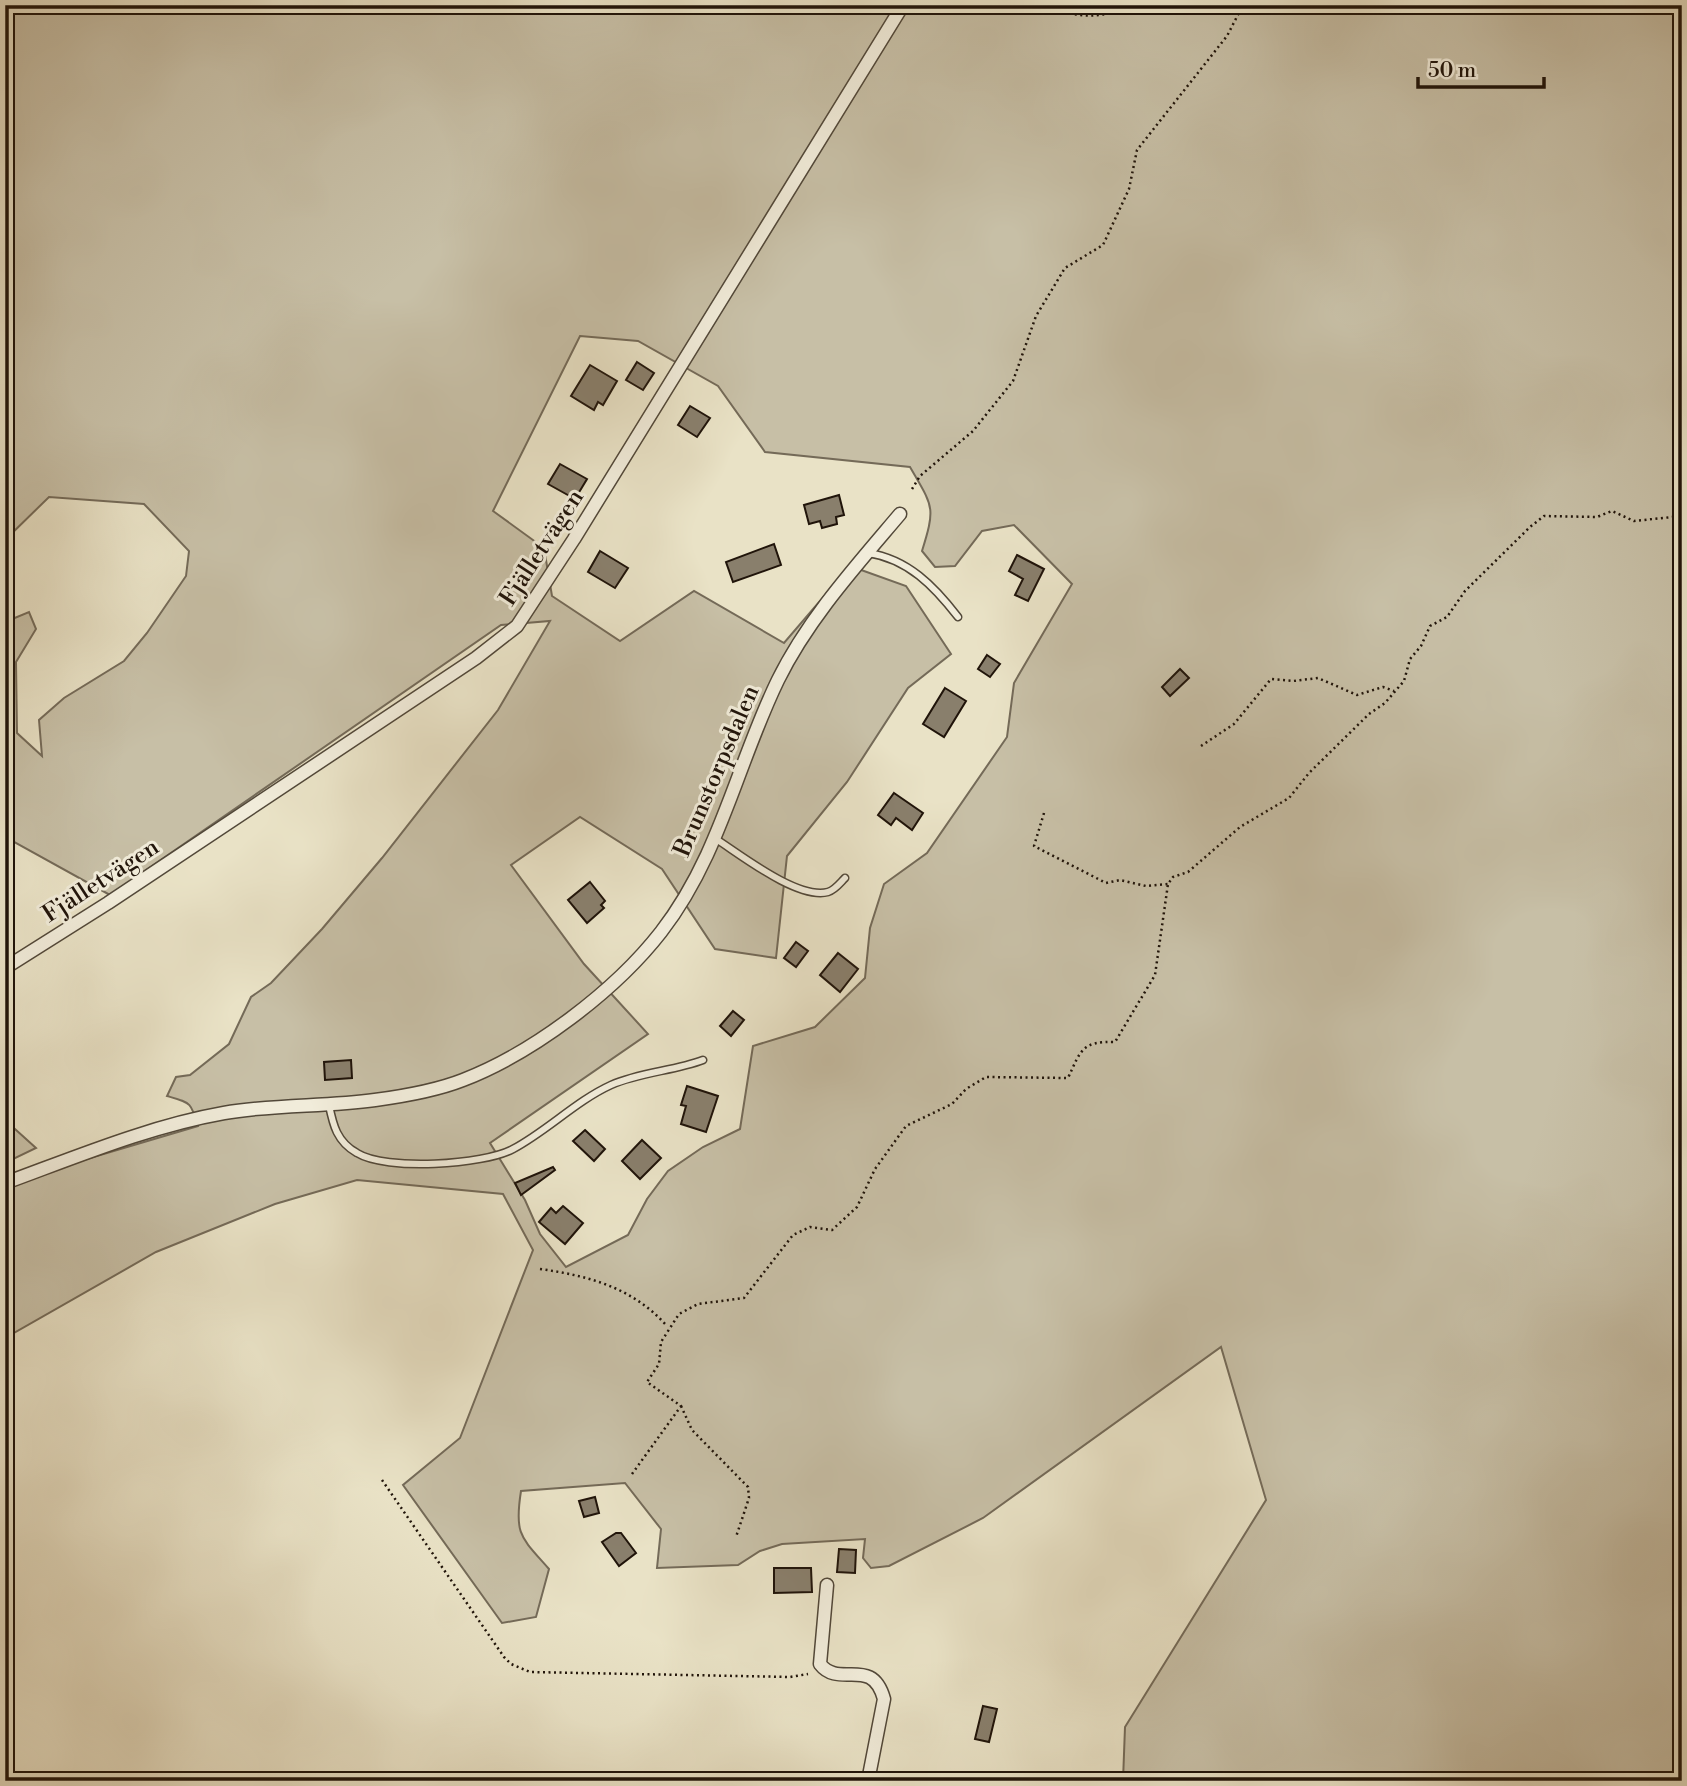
<svg xmlns="http://www.w3.org/2000/svg" width="1687" height="1786" font-family="'Libre Bodoni',serif">
<rect width="100%" height="100%" fill="#e9e2c6"/>
<filter id="stains"><feTurbulence type="fractalNoise" baseFrequency=".00286" numOctaves="4"/><feColorMatrix values="0 0 0 0 .2 0 0 0 0 .09 0 0 0 0 .02 0 0 0 .5 -.17"/></filter>
<radialGradient id="worn" r=".72"><stop offset=".6" stop-color="#630" stop-opacity="0"/><stop offset="1" stop-color="#630" stop-opacity=".3"/></radialGradient>
<g fill="#c7bfa6" stroke="#746a58" stroke-width="2" fill-rule="evenodd">
<path d="M5 5H1682V1781H1123L1125 1727 1266 1500 1221 1347 983 1518 889 1566 871 1568 863 1558 865 1539 782 1544 760 1551 738 1565 657 1568 661 1529 625 1483 521 1491C514 1535 521 1537 549 1569L536 1617 502 1623 403 1485 460 1438 533 1250 503 1194 357 1180 275 1204 156 1252 5 1338V1188L63 1166 198 1126C191 1102 191 1103 167 1096L176 1077 190 1075 229 1044 251 997 271 983 322 929 382 858 498 710 550 621 501 625 110 895 5 837V622L29 612 36 629 16 662 17 733 42 756 39 720 64 698 124 661 147 633 186 576 189 551 144 504 49 497 5 540ZM580 336 638 341 718 386 765 452 910 467C933 507 936 506 922 551L935 567 955 566 982 531 1014 525 1072 584 1014 683 1007 737 927 853 884 884 870 928 865 978 815 1027 753 1046 740 1129 703 1147 668 1171 647 1199 628 1235 566 1267 540 1234 525 1200 490 1143 648 1034 584 964 511 865 580 817 662 869 715 949 776 958 787 856 847 782 908 688 951 654 906 586 850 566 784 643 694 591 620 641 552 596 544 548 493 511Z"/>
<path d="M5 1120 36 1148 5 1163Z"/>
</g>
<g fill="#897f6c" stroke="#20140a" stroke-width="2">
<path d="M637 362 654 373 643 390 626 380Z"/>
<path d="M590 365 617 381 603 405 598 402 594 410 571 396Z"/>
<path d="M690 406 710 418 697 437 678 425Z"/>
<path d="M560 464 587 479 575 499 548 484Z"/>
<path d="M839 495 844 515 836 517 837 524 822 528 820 521 809 524 804 505Z"/>
<path d="M774 544 781 565 733 582 726 562Z"/>
<path d="M600 551 628 568 615 588 588 572Z"/>
<path d="M1017 555 1044 569 1028 601 1015 595 1023 579 1009 571Z"/>
<path d="M987 655 1000 664 990 677 978 669Z"/>
<path d="M1180 669 1189 678 1170 696 1162 687Z"/>
<path d="M945 688 966 701 944 737 923 724Z"/>
<path d="M894 793 923 813 912 830 896 818 891 825 878 815Z"/>
<path d="M590 882 605 901 601 905 604 908 587 923 568 900Z"/>
<path d="M796 942 808 951 796 967 784 958Z"/>
<path d="M838 953 858 969 840 992 820 975Z"/>
<path d="M733 1011 744 1020 731 1036 720 1026Z"/>
<path d="M351 1060 352 1078 325 1080 324 1062Z"/>
<path d="M687 1086 718 1096 706 1132 681 1124 686 1106 681 1105Z"/>
<path d="M585 1130 605 1149 594 1161 573 1141Z"/>
<path d="M642 1140 661 1158 640 1179 622 1161Z"/>
<path d="M553 1167 555 1170 521 1195 515 1183Z"/>
<path d="M563 1206 583 1223 565 1244 539 1222 551 1208 556 1213Z"/>
<path d="M595 1497 599 1513 584 1517 579 1501Z"/>
<path d="M616 1533H621L636 1553 619 1566 602 1542Z"/>
<path d="M839 1549 856 1550 855 1573 837 1572Z"/>
<path d="M774 1568H811L812 1592 774 1593Z"/>
<path d="M983 1706 997 1709 989 1742 975 1739Z"/>
</g>
<g fill="none" stroke-linecap="round" stroke-linejoin="round">
<g stroke="#524839" stroke-width="9">
<g id="lane">
<path d="M868 553C908 559 934 586 958 617"/>
<path d="M716 839C741 855 798 900 828 892 835 890 840 883 845 878"/>
<path d="M329 1105C333 1125 337 1142 357 1153 386 1171 483 1165 513 1149 547 1131 576 1101 611 1085 640 1072 674 1071 703 1060"/>
</g>
</g>
<g stroke="#524839" stroke-width="15">
<g id="street">
<path d="M5 968 108 903 476 658 517 626 574 539 903 5"/>
<path d="M5 1183C76 1157 150 1126 224 1113 274 1104 325 1107 375 1100 405 1096 435 1091 463 1080 533 1053 615 991 661 932 720 856 737 764 778 680 808 619 856 566 900 514"/>
<path d="M827 1585 820 1664C839 1689 872 1655 884 1699L868 1781"/>
</g>
</g>
<g stroke="#20140a" stroke-width="2.5" stroke-dasharray="2 3.5" stroke-linecap="butt">
<path d="M1049 5C1078 20 1104 18 1134 5"/>
<path d="M912 489 920 476 973 431 1013 381 1036 316 1065 268 1103 245 1129 189 1137 150 1227 36 1243 5"/>
<path d="M1201 746 1234 724 1271 679 1293 681 1318 678 1357 695 1383 687 1394 691"/>
<path d="M1044 813 1034 846 1106 883 1120 880 1146 886 1168 884"/>
<path d="M540 1269C590 1276 633 1288 667 1326"/>
<path d="M681 1406 692 1430 748 1487 749 1498 736 1537"/>
<path d="M632 1474 681 1406 647 1382 659 1364 661 1342 679 1314 698 1304 744 1298 793 1235 810 1227 832 1230 857 1207 875 1169 906 1126 952 1104 966 1089 986 1077 1068 1078C1081 1050 1082 1041 1115 1042L1155 975 1168 884 1173 877 1188 872 1240 827 1289 798 1309 773 1369 714 1385 703 1404 681 1410 659 1421 646 1430 626 1447 617 1465 591 1530 527 1544 516 1597 517 1612 511 1634 521 1682 516"/>
<path d="M382 1480 504 1657 511 1664 530 1672 790 1677 808 1674"/>
</g>
<use href="#lane" stroke="#f1ecda" stroke-width="6"/>
<use href="#street" stroke="#f1ecda" stroke-width="12"/>
</g>
<g text-anchor="middle" dominant-baseline="central" stroke-width="6" stroke-linejoin="round" paint-order="stroke">
<g font-size="24" fill="#20140a" stroke="#f1ecda">
<text transform="translate(542 548) rotate(-57)">Fjälletvägen</text>
<text transform="translate(717 771) rotate(-67)">Brunstorpsdalen</text>
<text transform="translate(101 881) rotate(-33)">Fjälletvägen</text>
</g>
</g>
<rect width="1687" height="1786" fill="none" stroke="#e9e2c6" stroke-width="28"/>
<rect x="7" y="7" width="1673" height="1772" fill="none" stroke="#20140a" stroke-width="3.5"/>
<rect x="14" y="14" width="1659" height="1758" fill="none" stroke="#20140a" stroke-width="2"/>
<path d="M1418 77v10h126v-10" fill="none" stroke="#20140a" stroke-width="3.5"/>
<text x="1428" y="77" font-size="21" fill="#20140a" stroke="#f1ecda" stroke-width="5" paint-order="stroke">50 m</text>
<rect width="100%" height="100%" filter="url(#stains)"/>
<rect width="100%" height="100%" fill="url(#worn)"/>
</svg>
